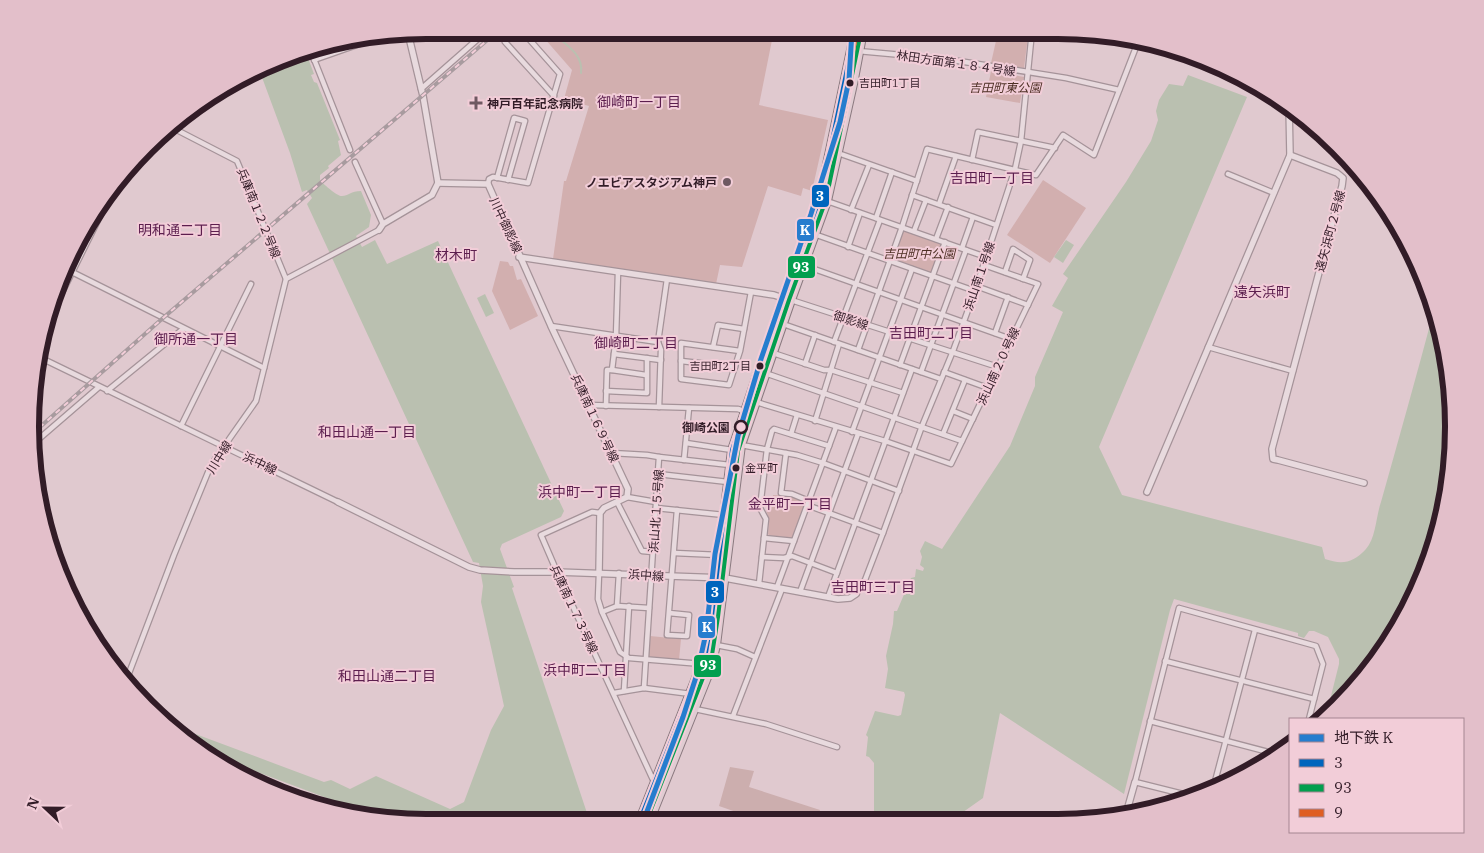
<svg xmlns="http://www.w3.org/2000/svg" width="1484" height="853" font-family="'IBM Plex Serif','Noto Sans JP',serif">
<rect width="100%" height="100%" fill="#e0c9cf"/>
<g fill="#d2afaf">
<path d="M537 30H774L759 105 828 120 812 191 803 188 801 196 768 186 742 267 720 265 716 284 553 259 564 181H566L589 106 564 99 572 70Z"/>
<path d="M998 32 1028 36 1024 68 991 63Z"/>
<path d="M991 71 1024 77 1020 103 986 97Z"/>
<path d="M1043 180 1086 208 1050 263 1007 235Z"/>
<path d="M902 230 945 244 932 274 892 260Z"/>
<path d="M500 261 508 262 510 266H513L517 280 521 279 538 316 510 330 492 291Z"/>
<path d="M773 495 792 496 805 501 806 503 793 537 791 538 770 536 768 534 769 519 766 510H771Z"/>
<path d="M650 636 681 639 679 660 648 657Z"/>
</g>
<path fill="#ccaeae" d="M730 767 754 771 749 787 820 810 817 822H765L719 806Z"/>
<g fill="#bac0b0">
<path d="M305 50 314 74 311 75 314 82 317 83 340 140 338 141 341 155 328 166 329 168 320 175V180C322 183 338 197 342 196 348 196 351 191 361 191L371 215 369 227 356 236 362 247 375 240 387 264 438 241 564 511 561 517 502 544 500 549 514 587 512 588 590 822H400L383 819 199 750 174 726 324 782 331 780 350 789 376 776 450 809 464 802 491 730 504 706 481 602 483 586 479 563 473 562 307 204 312 198 307 190 302 192 290 153 260 72 299 51Z"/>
<path d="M1188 75 1247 97 1099 447 1122 495 1322 547 1325 559C1342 565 1353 563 1366 549 1376 538 1376 516 1381 502 1399 438 1417 374 1434 310L1446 349 1454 426 1446 504 1424 578 1387 647 1338 707 1326 716 1339 664V659L1328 637 1314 631H1309L1304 638 1298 636V633L1174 599 1170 610 1124 794 1000 713 983 798 949 822H874V763L869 757 866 756 868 737 866 735 875 711 898 716 901 715 905 695 904 692 885 688 888 669 886 656 893 624 894 611H897L911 578 915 577 916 569 923 571 924 568 920 565 922 557 920 551 925 541 942 549 1010 446 1035 386V377L1063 312 1052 306 1068 278 1063 274 1126 182 1151 141 1158 120 1156 111 1159 100 1169 84 1183 86Z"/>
<path d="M1066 240 1074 245 1063 263 1054 257Z"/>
<path d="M485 294 494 313 486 317 477 298Z"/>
</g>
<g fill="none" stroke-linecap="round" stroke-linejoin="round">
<path stroke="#bac0b0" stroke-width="2" d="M549 30C561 42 584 52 581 73"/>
<g stroke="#a59399" stroke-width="7">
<g id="minor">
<path d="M518 30 505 42 554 96"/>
<path d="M310 49 350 150"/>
<path d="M858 51 946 59 1066 78 1119 90"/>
<path d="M314 60 374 39"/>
<path d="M421 89 488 30"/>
<path d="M171 127 237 161 286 279"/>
<path d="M838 153 917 181"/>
<path d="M972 160 978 132 1055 148"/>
<path d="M355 162 383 224"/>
<path d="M1228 174 1274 193"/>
<path d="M497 178 514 118 525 121 508 180"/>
<path d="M488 184 489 179 493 177 528 183 560 74 521 30"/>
<path d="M912 195 996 225"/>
<path d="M827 201 986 257"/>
<path d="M939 204 956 156"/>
<path d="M851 210 869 165"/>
<path d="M876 218 892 172"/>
<path d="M914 231 926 200"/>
<path d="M814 234 975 291"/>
<path d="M936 239 948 207"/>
<path d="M848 247 860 213"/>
<path d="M962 248 973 217"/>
<path d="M803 265 1011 339"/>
<path d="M68 270 264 368"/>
<path d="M1005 272 1013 249 1030 260 1023 279"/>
<path d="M976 286 1028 305"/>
<path d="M791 300 998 367"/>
<path d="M783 324 941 379"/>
<path d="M551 326 658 342"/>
<path d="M42 333 114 188"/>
<path d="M995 333 1008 297"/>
<path d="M834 342 880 220"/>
<path d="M713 347 718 325 744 329"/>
<path d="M1208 347 1293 371"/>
<path d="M858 350 902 227 927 149 1036 175 1063 135 1094 155 1138 42"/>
<path d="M740 351 681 343V379L729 385 740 351 751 292"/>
<path d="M773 353 824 370H831L903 393"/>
<path d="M614 354 661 360"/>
<path d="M39 357 338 502"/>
<path d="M681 361 735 367"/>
<path d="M805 364 815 335"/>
<path d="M900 365 945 242"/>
<path d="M612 370 646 375"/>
<path d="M921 372 966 250"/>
<path d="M944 372 988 388"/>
<path d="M765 373 962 441"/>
<path d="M107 391 183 329"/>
<path d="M606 391 647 393V358"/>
<path d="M756 402 885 441 951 464 1038 284 984 265"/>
<path d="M589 405 738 409 747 412"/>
<path d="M606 406 607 370H612L616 337 618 272"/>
<path d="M659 407 661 350 658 342 667 279"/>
<path d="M953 411 973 419"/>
<path d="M815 421 839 344"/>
<path d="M181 426 251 284"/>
<path d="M852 432 912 269"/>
<path d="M791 434 797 415"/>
<path d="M943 434 965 380"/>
<path d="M686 443 732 450"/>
<path d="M33 444 99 387"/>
<path d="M741 445 797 455 823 463 899 491"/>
<path d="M612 453 647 455 659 457"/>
<path d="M786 453 781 493 792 494 809 501"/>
<path d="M684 460 689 408"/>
<path d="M658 474 728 482"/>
<path d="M627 497 656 502"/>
<path d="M617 502 642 551 653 552"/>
<path d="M807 505 883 533"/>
<path d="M656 508 724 515"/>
<path d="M600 513 592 512 541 535 557 572 655 784 661 793"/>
<path d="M764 538 794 541"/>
<path d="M674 553 719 555"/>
<path d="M762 557 784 558 792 556 837 573"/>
<path d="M599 573 598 599 602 612 620 652 629 658 702 664"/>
<path d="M759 584 766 519 760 508 767 449 772 431 774 429 829 446"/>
<path d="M777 587 836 427"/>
<path d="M800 592 858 434"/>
<path d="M856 594 865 580 883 533 922 426 953 351 975 291 1015 169 1021 141 1032 31"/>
<path d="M828 597 912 369"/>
<path d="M617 606 619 573"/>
<path d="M602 612 617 606 649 608"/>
<path d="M669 613 689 615 687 636 667 635 677 510"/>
<path d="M716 645 737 649 755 657"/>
<path d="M1165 661 1314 699"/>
<path d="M126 681 174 555 211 465 256 401 286 279 379 230"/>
<path d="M644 688 659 457 730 465"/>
<path d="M624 691 629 606"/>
<path d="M614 693 644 688 691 694 700 698"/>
<path d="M695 709 766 724 837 747"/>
<path d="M733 716 782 589"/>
<path d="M1150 721 1276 754"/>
<path d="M1213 789 1255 630"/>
<path d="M1195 797 1135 782 1179 608 1316 646 1323 664 1309 719"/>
</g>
</g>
<g stroke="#a59399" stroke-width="8">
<g id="tertiary">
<path d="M408 33 423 96 438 183"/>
<path d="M1289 106 1290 155"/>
<path d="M438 183 488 184 551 326 628 489 627 497 604 508 600 513 599 573"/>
<path d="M379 230 383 224 432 195 438 183"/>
<path d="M519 257 774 295 786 299"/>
<path d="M1147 492 1290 155 1337 173 1343 178 1342 186 1272 449 1273 459 1278 460 1364 483"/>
<path d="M338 502 469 567 480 570 514 572H557L725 578 838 599 850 598 856 594"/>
<path d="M1126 814 1135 782"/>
</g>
</g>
<g stroke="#8a797f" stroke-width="10">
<g id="primary">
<path d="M639 822 706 653 712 616 732 450 783 298 820 198 855 31"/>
<path d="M649 822 710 670 716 645 741 445 791 300 827 201 853 84 863 31"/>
</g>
</g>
<use href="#minor" stroke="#e8dade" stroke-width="4.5"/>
<use href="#tertiary" stroke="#e8dade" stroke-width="5.5"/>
<use href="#primary" stroke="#e0ccd2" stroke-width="8"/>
<g stroke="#a89b9f" stroke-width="4">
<path id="rail" d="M31 435 163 318 499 30"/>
</g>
<use href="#rail" stroke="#f2cdd8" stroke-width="2" stroke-dasharray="5.5" stroke-linecap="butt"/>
<g stroke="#f2cdd8" stroke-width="8">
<path id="bus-1" d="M639 822 706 653 712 616 732 450 783 298 820 198 855 31"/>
</g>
<g stroke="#f2cdd8" stroke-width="8">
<path id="bus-2" d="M646 822 712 655 718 617 738 451 789 300 826 200 861 32"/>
</g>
<g stroke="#f2cdd8" stroke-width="8">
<path id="bus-3" d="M847 83 857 31"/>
</g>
<use href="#bus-1" stroke="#0065bd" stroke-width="4"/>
<use href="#bus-2" stroke="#029f4f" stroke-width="4"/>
<use href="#bus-3" stroke="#df5e22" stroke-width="4"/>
<g stroke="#f2cdd8" stroke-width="9">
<path id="metro-1" d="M643 822 683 717 697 674 706 633 715 554 738 436 761 359 811 214 840 122 849 80 852 31"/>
</g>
<use href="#metro-1" stroke="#267dce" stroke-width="5"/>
</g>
<g fill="#321c27" stroke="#f2cdd8" stroke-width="2">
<circle cx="850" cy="83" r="4.5"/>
<circle cx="760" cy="366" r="4.5"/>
<circle cx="736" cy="468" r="4.5"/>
</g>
<g fill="#6f5962" stroke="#f2cdd8" stroke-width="2">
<path d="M473.5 95.5h5v5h5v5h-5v5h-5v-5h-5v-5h5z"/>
<circle cx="727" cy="182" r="5"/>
</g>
<circle fill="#f2cdd8" stroke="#321c27" stroke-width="2.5" cx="741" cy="427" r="6"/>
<g text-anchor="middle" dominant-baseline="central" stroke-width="4" stroke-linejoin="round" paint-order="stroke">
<g font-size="11" fill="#321c27" stroke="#f2cdd8" text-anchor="start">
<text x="859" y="83">吉田町1丁目</text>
<text x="751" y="366" text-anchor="end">吉田町2丁目</text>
<text x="745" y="468">金平町</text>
</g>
<g font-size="12" fill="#321c27" stroke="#f2cdd8">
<text transform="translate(956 63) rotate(8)">林田方面第１８４号線</text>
<text transform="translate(259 213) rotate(68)">兵庫南１２２号線</text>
<text transform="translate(506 225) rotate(65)">川中御影線</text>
<text transform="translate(1330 231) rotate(-75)">遠矢浜町２号線</text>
<text transform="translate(979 276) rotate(-71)">浜山南１号線</text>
<text transform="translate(851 320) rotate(18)">御影線</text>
<text transform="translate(998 366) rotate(-65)">浜山南２０号線</text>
<text transform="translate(595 418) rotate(65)">兵庫南１６９号線</text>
<text transform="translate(219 457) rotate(-58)">川中線</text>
<text transform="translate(260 463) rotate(26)">浜中線</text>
<text transform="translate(656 511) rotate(-86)">浜山北１５号線</text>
<text transform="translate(646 575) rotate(4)">浜中線</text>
<text transform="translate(574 609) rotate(65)">兵庫南１７３号線</text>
</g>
<g font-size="12" font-style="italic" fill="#4d2f24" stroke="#f2cdd8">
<text x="1005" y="87">吉田町東公園</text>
<text x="919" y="253">吉田町中公園</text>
</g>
<g font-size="12" font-weight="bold" fill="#321c27" stroke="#f2cdd8" text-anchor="start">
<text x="487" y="103">神戸百年記念病院</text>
<text x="717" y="182" text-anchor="end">ノエビアスタジアム神戸</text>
</g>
<g font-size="12" font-weight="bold" fill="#321c27" stroke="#f2cdd8" text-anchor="end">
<text x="730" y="427">御崎公園</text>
</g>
<g font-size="14" fill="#5c1e4e" stroke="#f2cdd8">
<text x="639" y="102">御崎町一丁目</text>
<text x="992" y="178">吉田町一丁目</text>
<text x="180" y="230">明和通二丁目</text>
<text x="456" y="255">材木町</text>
<text x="1262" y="292">遠矢浜町</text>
<text x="931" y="333">吉田町二丁目</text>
<text x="196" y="339">御所通一丁目</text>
<text x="636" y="343">御崎町二丁目</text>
<text x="367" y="432">和田山通一丁目</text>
<text x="580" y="492">浜中町一丁目</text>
<text x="790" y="504">金平町一丁目</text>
<text x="873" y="587">吉田町三丁目</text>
<text x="585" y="670">浜中町二丁目</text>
<text x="387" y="676">和田山通二丁目</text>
</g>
</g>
<path d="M0 0H1484V853H0ZM426 39H1058A387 387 0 0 1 1445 426V427A387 387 0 0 1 1058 814H426A387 387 0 0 1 39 427V426A387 387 0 0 1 426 39Z" fill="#e3bfca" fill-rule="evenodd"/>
<path fill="none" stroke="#321c27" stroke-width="6" d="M426 39H1058A387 387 0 0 1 1445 426V427A387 387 0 0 1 1058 814H426A387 387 0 0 1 39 427V426A387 387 0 0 1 426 39Z"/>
<g stroke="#f2cdd8" stroke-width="2">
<rect x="811" y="184" width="19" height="24" rx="5" fill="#0065bd"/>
<rect x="796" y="218" width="19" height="24" rx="5" fill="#267dce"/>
<rect x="787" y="255" width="29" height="24" rx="5" fill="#029f4f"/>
<rect x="705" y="580" width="20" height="24" rx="5" fill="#0065bd"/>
<rect x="697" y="615" width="19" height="24" rx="5" fill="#267dce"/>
<rect x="693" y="654" width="29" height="24" rx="5" fill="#029f4f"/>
</g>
<g font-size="14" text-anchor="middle" font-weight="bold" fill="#fff">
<text x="820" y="201">3</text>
<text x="805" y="235">K</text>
<text x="801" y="272">93</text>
<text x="715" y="597">3</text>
<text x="707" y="632">K</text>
<text x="708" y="670">93</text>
</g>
<rect x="1289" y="718" width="175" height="115" fill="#f2cdd8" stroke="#a58691"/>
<rect x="1299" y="734" width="25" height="8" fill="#267dce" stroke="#a58691"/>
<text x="1334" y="743" font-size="15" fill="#321c27">地下鉄 K</text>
<rect x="1299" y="759" width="25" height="8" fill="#0065bd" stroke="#a58691"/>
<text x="1334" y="768" font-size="15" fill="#321c27">3</text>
<rect x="1299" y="784" width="25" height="8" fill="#029f4f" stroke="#a58691"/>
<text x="1334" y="793" font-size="15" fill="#321c27">93</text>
<rect x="1299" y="809" width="25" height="8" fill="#df5e22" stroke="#a58691"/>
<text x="1334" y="818" font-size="15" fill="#321c27">9</text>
<g transform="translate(45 808) rotate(292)" stroke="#f2cdd8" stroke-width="4" paint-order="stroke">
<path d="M0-4L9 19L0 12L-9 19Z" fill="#321c27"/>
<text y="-8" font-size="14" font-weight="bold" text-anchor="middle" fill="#321c27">N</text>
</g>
</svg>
